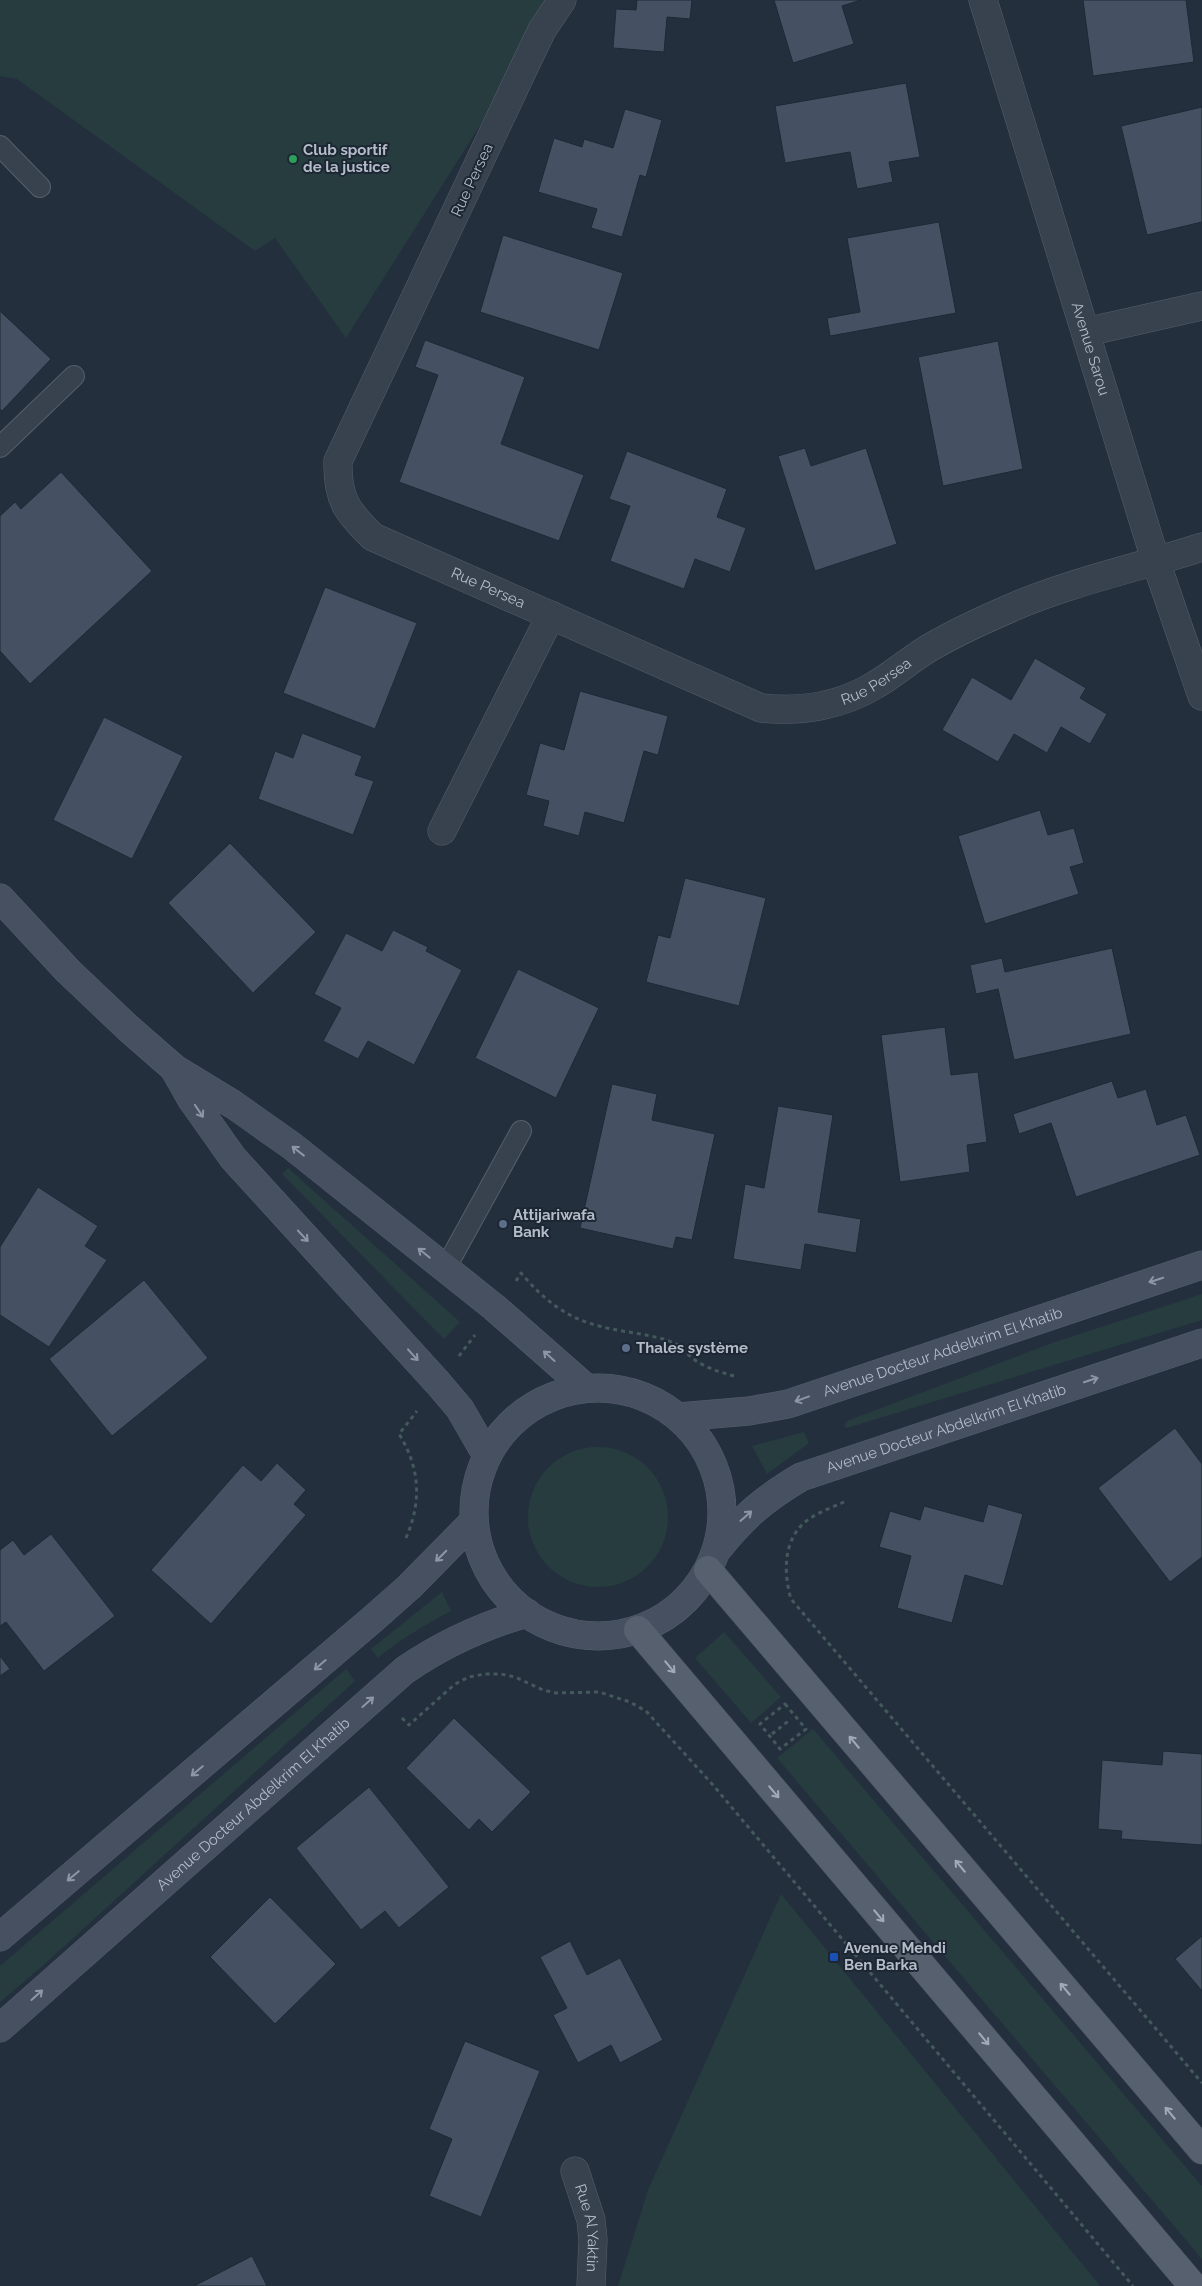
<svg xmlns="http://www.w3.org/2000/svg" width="1202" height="2286" font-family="Raleway,sans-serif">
<rect width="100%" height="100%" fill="#242f3e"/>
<g fill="#263c3f">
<path d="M0 0H559L346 338 275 238 255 251 17 79 0 76Z"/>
<path d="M288 1168 460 1322 444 1339 282 1174Z"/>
<path d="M1202 1294V1320L847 1428 844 1426 847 1421 1052 1343Z"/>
<path d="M804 1432 809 1443 767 1474 752 1446Z"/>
<circle cx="598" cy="1517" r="70"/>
<path d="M442 1592 451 1611C424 1625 401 1639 378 1658L371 1649Z"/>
<path d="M724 1632 781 1697 751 1723 695 1658Z"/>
<path d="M346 1669 355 1681 47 1962 0 2002V1966Z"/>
<path d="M813 1729 1202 2186V2259L777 1758Z"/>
<path d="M781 1894 1100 2286H618L648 2190Z"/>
</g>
<g fill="#455162" stroke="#1f2835">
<path d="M637 0H692L690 19 667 17 664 52 613 48 616 9 636 10Z"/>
<path d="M774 0H861L842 6 854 44 793 63Z"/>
<path d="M1083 0H1186L1194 62 1093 76Z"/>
<path d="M906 83 920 157 889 162 893 182 857 189 850 152 785 163 775 106Z"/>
<path d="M1202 107V222L1147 235 1121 126Z"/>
<path d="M625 109 662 120 646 177 640 175 622 237 591 228 597 209 538 192 554 138 582 147 584 139 613 148Z"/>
<path d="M939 222 956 313 830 336 827 318 860 312 847 238Z"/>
<path d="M503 235 623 273 599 350 480 312Z"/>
<path d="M0 311 51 359 2 411 0 409Z"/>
<path d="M425 340 525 377 501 444 584 475 559 541 399 482 438 375 415 367Z"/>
<path d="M998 341 1023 469 943 486 918 357Z"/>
<path d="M805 448 811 466 866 448 897 544 815 571 778 456Z"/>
<path d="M627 451 727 489 717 517 746 528 730 572 695 559 684 589 610 561 630 506 609 499Z"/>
<path d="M61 472 152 571 30 684 0 651V516L15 502 21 509Z"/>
<path d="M325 587 417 623 375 729 283 693Z"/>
<path d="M1035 658 1086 688 1080 698 1107 714 1090 744 1061 727 1047 753 1014 734 998 762 942 730 972 677 1011 700Z"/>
<path d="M580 691 668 716 658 755 644 751 624 823 585 812 579 836 543 826 549 801 526 795 540 743 564 750Z"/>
<path d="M104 717 183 756 132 859 53 820Z"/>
<path d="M302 733 362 756 355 775 374 781 353 835 258 799 275 751 293 758Z"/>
<path d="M1040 810 1048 835 1074 828 1084 863 1070 867 1079 894 985 924 958 836Z"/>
<path d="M230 843 316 932 253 993 168 903Z"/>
<path d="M685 878 766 898 739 1006 646 982 658 935 670 938Z"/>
<path d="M393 930 428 947 426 951 462 970 414 1065 368 1041 358 1059 323 1041 341 1008 314 994 346 933 382 951Z"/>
<path d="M1112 948 1131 1034 1014 1060 998 989 976 994 970 965 1002 958 1005 972Z"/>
<path d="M518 969 599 1008 556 1098 475 1058Z"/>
<path d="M945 1027 951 1075 978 1072 987 1142 967 1145 970 1172 900 1182 881 1035Z"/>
<path d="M1112 1081 1118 1098 1146 1089 1157 1125 1186 1115 1200 1155 1076 1197 1051 1123 1019 1134 1013 1114Z"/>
<path d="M612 1084 657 1094 652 1120 715 1134 692 1240 676 1237 673 1249 580 1228Z"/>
<path d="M778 1106 833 1115 818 1212 861 1219 856 1253 805 1244 801 1270 733 1259 745 1184 764 1188Z"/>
<path d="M38 1187 98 1226 85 1246 107 1260 49 1347 0 1315V1247Z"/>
<path d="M144 1280 208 1358 112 1436 49 1359Z"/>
<path d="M1175 1428 1202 1464V1557L1170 1582 1098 1488Z"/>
<path d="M277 1463 306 1490 294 1504 306 1515 211 1624 151 1570 243 1465 261 1481Z"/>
<path d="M988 1504 1023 1514 1003 1586 965 1575 952 1623 897 1608 911 1556 879 1547 890 1511 920 1520 924 1506 983 1522Z"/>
<path d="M51 1534 115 1616 44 1671 6 1622 0 1626V1550L13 1540 24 1555Z"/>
<path d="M0 1656 10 1669 0 1676Z"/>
<path d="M454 1718 531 1792 492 1832 479 1819 469 1830 406 1768Z"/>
<path d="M1163 1751 1202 1754V1845L1121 1839 1122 1831 1098 1829 1102 1760 1162 1765Z"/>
<path d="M369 1787 449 1887 399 1928 385 1911 361 1930 296 1848Z"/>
<path d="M270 1897 336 1964 275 2024 210 1957Z"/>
<path d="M1202 1936V1991L1175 1959Z"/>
<path d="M570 1941 587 1975 620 1958 663 2040 620 2063 611 2045 578 2063 553 2015 567 2008 540 1957Z"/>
<path d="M465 2041 540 2071 481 2217 429 2196 452 2139 429 2129Z"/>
<path d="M252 2256 267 2286H194Z"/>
</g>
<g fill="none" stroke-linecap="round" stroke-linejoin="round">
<g stroke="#565f6c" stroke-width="22">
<g id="service">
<path d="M0 146 40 187"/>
<path d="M0 447 74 376"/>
<path d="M445 1269 521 1131"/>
</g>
</g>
<g stroke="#565f6c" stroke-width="29">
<g id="minor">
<path id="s1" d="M562 0 542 30 529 57 338 461C337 499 347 512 373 537L761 708C800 712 841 706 875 685 894 674 912 658 931 647 958 631 985 619 1013 607 1074 581 1140 567 1202 547"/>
<path d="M1086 332 1202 306"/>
<path d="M442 831 551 615"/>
<path id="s2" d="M575 2171 591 2220 593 2240 591 2286"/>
</g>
</g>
<g stroke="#565f6c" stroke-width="29">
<g id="tertiary">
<path id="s3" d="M983 0 1156 562 1202 696"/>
</g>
</g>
<g stroke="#565f6c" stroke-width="29">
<g id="secondary">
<path d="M0 898 68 971 128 1028 175 1069 234 1105 292 1146 495 1308 586 1388"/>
<path d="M175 1070 192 1100 233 1158 438 1383 460 1409 487 1456"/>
<circle cx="598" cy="1512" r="124"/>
<path id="s4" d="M678 1417 749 1411 788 1404 1202 1265"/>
<path id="s5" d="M717 1550C744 1516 764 1499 801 1477L1202 1343"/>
<path d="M0 1937 374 1618 409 1587 474 1521"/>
<path id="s6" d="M0 2028 405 1670C443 1644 482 1626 527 1613"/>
</g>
</g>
<g stroke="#414a57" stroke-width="29">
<g id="primary">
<path d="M708 1570 1202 2150"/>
<path d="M638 1630 1193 2286"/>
</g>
</g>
<g stroke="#44595c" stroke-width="3" stroke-dasharray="4 4" stroke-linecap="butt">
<path d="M516 1281 521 1273C543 1299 566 1318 599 1326 624 1333 650 1333 674 1343 681 1346 686 1353 692 1358 704 1367 719 1372 734 1376"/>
<path d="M459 1356 475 1335"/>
<path d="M844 1502C833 1507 819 1512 809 1519 783 1537 783 1572 791 1599L1202 2083"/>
<path d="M406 1538C422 1501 420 1468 399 1434L417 1411"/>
<path d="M785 1704 806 1729 780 1749 760 1724Z"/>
<path d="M402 1718 409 1725 455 1684 469 1677 485 1674H501L515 1677 543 1690 556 1693 599 1692 630 1702 646 1711 713 1785 1133 2286"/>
<path d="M772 1734 791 1719"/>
</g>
<use href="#service" stroke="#38414e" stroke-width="20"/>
<use href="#minor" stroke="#38414e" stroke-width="28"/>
<use href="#tertiary" stroke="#38414e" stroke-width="28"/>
<use href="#secondary" stroke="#465061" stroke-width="28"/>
<use href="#primary" stroke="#56606e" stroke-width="28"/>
</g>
<defs><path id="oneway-shaft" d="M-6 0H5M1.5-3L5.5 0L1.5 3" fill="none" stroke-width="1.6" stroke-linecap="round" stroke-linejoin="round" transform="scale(1.25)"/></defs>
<g stroke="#8e96a5">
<use href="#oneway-shaft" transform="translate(199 1111) rotate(56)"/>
<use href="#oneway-shaft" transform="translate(298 1151) rotate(-142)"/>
<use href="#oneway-shaft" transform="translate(303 1236) rotate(47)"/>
<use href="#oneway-shaft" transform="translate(424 1253) rotate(-141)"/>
<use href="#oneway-shaft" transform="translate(1156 1280) rotate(162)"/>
<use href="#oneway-shaft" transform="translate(413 1355) rotate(48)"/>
<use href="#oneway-shaft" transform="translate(549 1356) rotate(-138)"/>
<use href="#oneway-shaft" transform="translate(1091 1380) rotate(-18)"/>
<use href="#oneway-shaft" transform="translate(802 1399) rotate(160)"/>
<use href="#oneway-shaft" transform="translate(746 1516) rotate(-41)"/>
<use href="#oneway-shaft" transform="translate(441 1556) rotate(135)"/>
<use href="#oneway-shaft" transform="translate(320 1665) rotate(139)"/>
<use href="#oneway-shaft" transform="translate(368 1702) rotate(-42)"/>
<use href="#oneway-shaft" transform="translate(197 1771) rotate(140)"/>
<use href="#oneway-shaft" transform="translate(73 1876) rotate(140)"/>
<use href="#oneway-shaft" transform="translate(37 1995) rotate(-42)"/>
</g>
<g stroke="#a1aab7">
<use href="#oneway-shaft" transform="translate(670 1667) rotate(50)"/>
<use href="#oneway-shaft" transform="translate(854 1742) rotate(-130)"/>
<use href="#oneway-shaft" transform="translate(774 1792) rotate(50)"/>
<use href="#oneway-shaft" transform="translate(960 1866) rotate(-130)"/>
<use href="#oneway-shaft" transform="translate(879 1916) rotate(50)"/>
<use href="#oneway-shaft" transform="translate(1065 1989) rotate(-130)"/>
<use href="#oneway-shaft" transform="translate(984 2039) rotate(50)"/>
<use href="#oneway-shaft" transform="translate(1170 2113) rotate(-130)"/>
</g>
<circle fill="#2e9e5b" stroke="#1d2633" stroke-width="2" cx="293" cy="159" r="5"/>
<g fill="#5c6f8a" stroke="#1d2633" stroke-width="2">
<circle cx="503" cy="1224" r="5"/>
<circle cx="626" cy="1348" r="5"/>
</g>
<rect fill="#1a4fb4" stroke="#1d2633" stroke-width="2" x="829" y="1952" width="10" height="10" rx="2.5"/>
<g text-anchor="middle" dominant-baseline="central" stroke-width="4" stroke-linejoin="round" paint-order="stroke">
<g font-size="15" font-weight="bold" fill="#b4bcc9" stroke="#1d2633" text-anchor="start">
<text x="303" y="150">Club sportif<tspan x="303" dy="17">de la justice</tspan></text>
<text x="513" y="1215">Attijariwafa<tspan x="513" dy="17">Bank</tspan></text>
<text x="636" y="1348">Thales système</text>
<text x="844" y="1948">Avenue Mehdi<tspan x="844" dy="17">Ben Barka</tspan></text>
</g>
<g font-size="15" fill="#b4bcc9" stroke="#1d2633">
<text transform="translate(472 180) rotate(-65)">Rue Persea</text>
<text stroke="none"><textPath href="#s3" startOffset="365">Avenue Sarou</textPath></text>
<text stroke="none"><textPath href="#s1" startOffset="726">Rue Persea</textPath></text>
<text stroke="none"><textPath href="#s1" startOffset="1145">Rue Persea</textPath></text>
<text stroke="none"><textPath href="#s4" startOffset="274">Avenue Docteur Addelkrim El Khatib</textPath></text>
<text stroke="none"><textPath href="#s5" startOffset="265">Avenue Docteur Abdelkrim El Khatib</textPath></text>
<text stroke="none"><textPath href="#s6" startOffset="338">Avenue Docteur Abdelkrim El Khatib</textPath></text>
<text stroke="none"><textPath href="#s2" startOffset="59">Rue Al Yaktin</textPath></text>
</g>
</g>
</svg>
